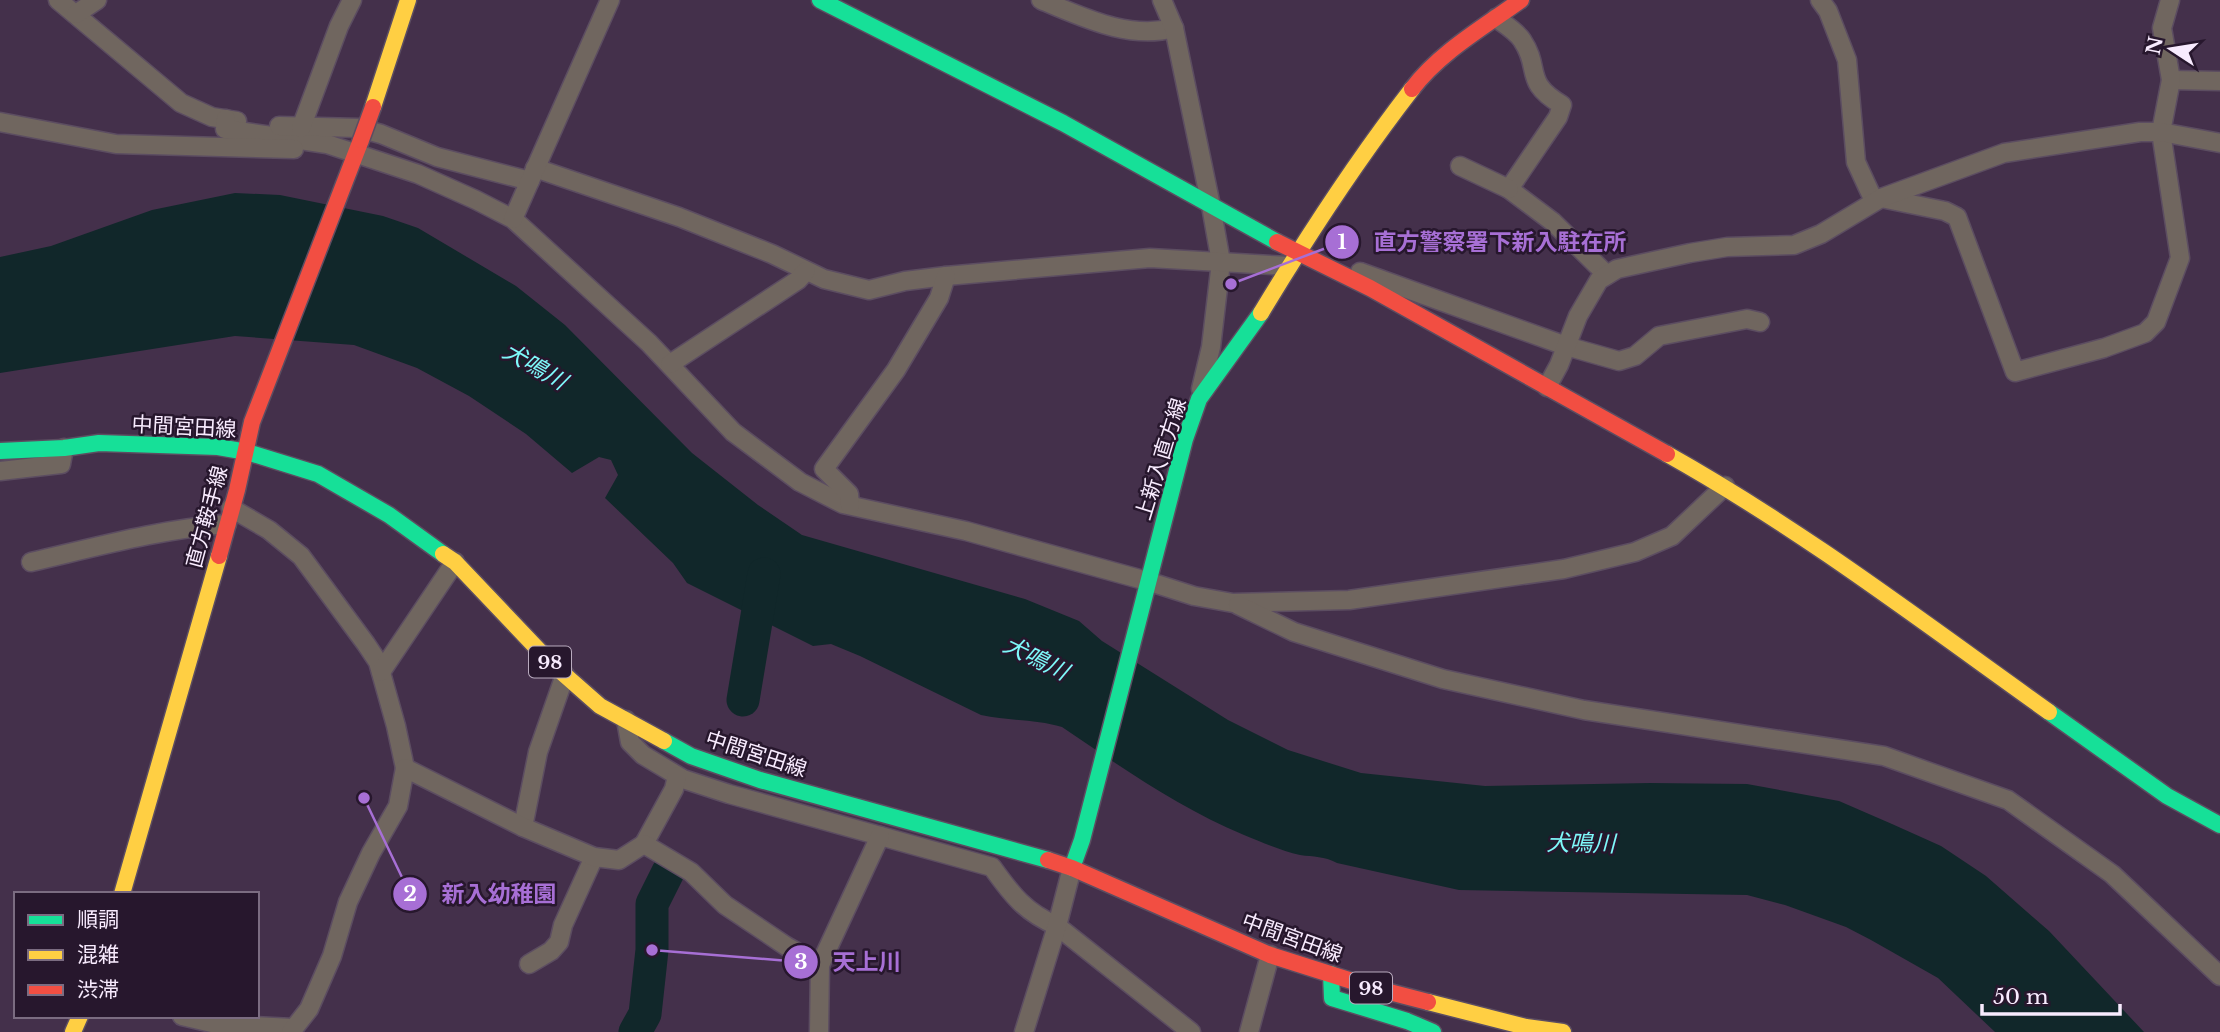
<svg xmlns="http://www.w3.org/2000/svg" width="2220" height="1032" font-family="'Libre Baskerville','Noto Sans JP',serif">
<rect width="100%" height="100%" fill="#44304b"/>
<path fill="#11272a" d="M235 193 280 195 383 216 418 228 516 286 565 325 692 453 758 505 802 535 1025 599 1079 621 1102 641 1228 720 1288 750 1361 773 1485 786 1650 783 1747 784 1839 801 1892 824 1941 846 1986 876 2049 931 2144 1032H1995L1938 978 1871 940 1846 927 1785 905 1747 895 1459 890 1337 863C1324 856 1314 857 1300 855 1282 851 1261 842 1244 835 1179 808 1121 767 1062 727 1036 719 1008 721 981 715L860 656 831 644 813 646 687 583 673 563 605 498 618 475 611 460 599 457 572 473 526 434 469 396 417 368 354 345 235 336 0 373V257L51 246 152 210Z"/>
<g fill="none" stroke-linecap="round" stroke-linejoin="round">
<g stroke="#11272a" stroke-width="33">
<path d="M743 700 764 574"/>
<path d="M635 1032 645 1014 652 950V904L668 872"/>
</g>
<g stroke="#5c4d61" stroke-width="21">
<g id="street">
<path d="M58 0 181 103 212 117 237 121"/>
<path d="M1041 0C1083 17 1128 40 1174 28"/>
<path d="M1162 0 1174 28 1211 206 1221 262 1211 347 1201 389"/>
<path d="M1820 0 1828 11 1847 60 1856 162 1874 201"/>
<path d="M76 14 97 0"/>
<path d="M1496 18C1504 24 1516 31 1522 40 1542 70 1522 81 1562 105L1558 117 1509 189 1553 222 1607 275"/>
<path d="M2171 80 2220 81"/>
<path d="M226 119 225 129 327 144 418 174 476 200 513 219 649 343 733 432 800 482 843 504 966 531 1147 581 1194 596 1233 603 1349 600 1564 569 1635 552 1672 536 1725 486"/>
<path d="M0 122 116 144 294 149"/>
<path d="M279 126 359 128 381 134 437 157 530 181"/>
<path d="M301 128 339 26 352 0"/>
<path d="M1460 166 1509 189"/>
<path d="M535 168 679 217 772 254 824 279 869 290 905 281 946 276 1150 258 1289 266"/>
<path d="M1881 198 1945 211 1957 217 2015 372 2104 348 2145 333 2156 322 2180 258 2161 132 2171 80 2162 28 2170 0"/>
<path d="M513 219 610 0"/>
<path d="M1360 272 1566 346 1619 361 1635 356 1659 336 1747 319 1760 322"/>
<path d="M670 364 798 280 806 271"/>
<path d="M1547 387 1559 365 1578 316 1599 280 1617 269 1690 253 1727 247 1794 245 1821 234 1881 198 2004 153 2140 132H2161L2220 143"/>
<path d="M0 471 61 464 64 448"/>
<path d="M850 505 849 494 824 469 896 370 939 298 946 276"/>
<path d="M231 508 269 530 301 556 366 644 378 662 396 726 405 768"/>
<path d="M31 562C96 547 161 529 227 524"/>
<path d="M1238 605 1294 632 1443 679 1584 710 1884 756 2008 800 2112 874 2220 976"/>
<path d="M381 672 455 562"/>
<path d="M626 720 630 742 643 755 683 779 729 794 992 867C1012 895 1025 912 1057 926L1191 1032"/>
<path d="M523 827 538 752 565 675"/>
<path d="M644 844 674 789 677 776"/>
<path d="M529 964 551 951 559 942 563 925 594 857"/>
<path d="M182 1016 216 1024 293 1028"/>
<path d="M291 1032 309 1009 332 956 348 902 371 853 398 806 405 768 523 827 594 857 619 860 644 844 691 872 725 905 786 946 820 965"/>
<path d="M819 1032 820 965 880 836"/>
<path d="M1024 1032 1057 926 1072 868"/>
<path d="M1249 1032 1270 955"/>
</g>
</g>
<g stroke="#5c4d61" stroke-width="19">
<g id="fast">
<path d="M820 0 1063 123 1277 242"/>
<path d="M0 451 64 448 99 443 218 447 247 452 318 474 389 515 443 554"/>
<path d="M2049 712 2167 796 2220 825"/>
<path d="M664 741 691 756 760 780 1048 860"/>
<path d="M1072 868 1082 840 1185 439 1199 399 1261 313"/>
<path d="M1331 974 1332 998 1407 1021 1433 1032"/>
</g>
</g>
<g stroke="#5c4d61" stroke-width="19">
<g id="slow">
<path d="M373 107 408 0"/>
<path d="M1261 313C1308 235 1357 160 1412 89"/>
<path d="M1667 454C1801 529 1924 623 2049 712"/>
<path d="M443 554 455 562 550 662 600 706 664 741"/>
<path d="M122 894 219 556"/>
<path d="M1428 1002 1526 1027 1563 1032"/>
<path d="M73 1032 80 1016"/>
</g>
</g>
<g stroke="#5c4d61" stroke-width="19">
<g id="jam">
<path d="M1412 89C1440 52 1484 27 1521 0"/>
<path d="M1277 242 1370 288 1667 454"/>
<path d="M219 556 237 490 252 422 361 140"/>
<path d="M1048 860 1072 868 1270 955 1374 988 1428 1002"/>
</g>
</g>
<use href="#street" stroke="#70665f" stroke-width="18"/>
<use href="#fast" stroke="#16e098" stroke-width="16"/>
<use href="#slow" stroke="#ffcf43" stroke-width="16"/>
<use href="#jam" stroke="#f24e42" stroke-width="16"/>
<g stroke="#5c4d61" stroke-width="19" stroke-linecap="butt">
<path id="jam-bridge" d="M361 140 373 107"/>
</g>
<use href="#jam-bridge" stroke="#f24e42" stroke-width="16"/>
</g>
<g text-anchor="middle" dominant-baseline="central" stroke-width="5" stroke-linejoin="round" paint-order="stroke">
<g fill="#27172d" stroke="#b9abbf" stroke-width="2">
<rect x="529" y="646.5" width="42" height="31" rx="5"/>
<rect x="1350" y="972.5" width="42" height="31" rx="5"/>
</g>
<g font-size="19" font-weight="bold" fill="#f8ebfe">
<text x="550" y="662">98</text>
<text x="1371" y="988">98</text>
</g>
<g font-size="21" fill="#f8ebfe" stroke="#27172d">
<text transform="translate(184 427) rotate(3)">中間宮田線</text>
<text transform="translate(1161 459) rotate(-73)">上新入直方線</text>
<text transform="translate(207 517) rotate(-75)">直方鞍手線</text>
<text transform="translate(756 754) rotate(18)">中間宮田線</text>
<text transform="translate(1292 938) rotate(20)">中間宮田線</text>
</g>
<g font-size="23" font-style="italic" fill="#7ef9fa" stroke="#27172d">
<text transform="translate(535 366) rotate(30)">犬鳴川</text>
<text transform="translate(1036 658) rotate(26)">犬鳴川</text>
<text transform="translate(1581 843) rotate(1)">犬鳴川</text>
</g>
</g>
<path fill="none" stroke="#a76fd5" stroke-width="2.5" d="M1231 284L1342 242M364 798L410 894M652 950L801 962"/>
<g fill="#a76fd5" stroke="#27172d" stroke-width="2.5">
<circle cx="1231" cy="284" r="7"/>
<circle cx="364" cy="798" r="7"/>
<circle cx="652" cy="950" r="7"/>
<circle cx="1342" cy="242" r="18"/>
<circle cx="410" cy="894" r="18"/>
<circle cx="801" cy="962" r="18"/>
</g>
<g font-size="21" text-anchor="middle" font-weight="bold" fill="#fff">
<text x="1342" y="249">1</text>
<text x="410" y="901">2</text>
<text x="801" y="969">3</text>
</g>
<g font-size="23" text-anchor="middle" font-weight="bold" fill="#a76fd5" stroke="#27172d" stroke-width="5" stroke-linejoin="round" paint-order="stroke">
<text x="1500" y="250">直方警察署下新入駐在所</text>
<text x="499" y="902">新入幼稚園</text>
<text x="867" y="970">天上川</text>
</g>
<rect x="14" y="892" width="245" height="126" fill="#27172d" stroke="#7b6c81" stroke-width="2"/>
<rect x="28" y="915" width="35" height="10" fill="#16e098" stroke="#7b6c81" stroke-width="2"/>
<text x="77" y="927" font-size="21" fill="#f8ebfe">順調</text>
<rect x="28" y="950" width="35" height="10" fill="#ffcf43" stroke="#7b6c81" stroke-width="2"/>
<text x="77" y="962" font-size="21" fill="#f8ebfe">混雑</text>
<rect x="28" y="985" width="35" height="10" fill="#f24e42" stroke="#7b6c81" stroke-width="2"/>
<text x="77" y="997" font-size="21" fill="#f8ebfe">渋滞</text>
<g transform="translate(2171 49) rotate(282)" stroke="#27172d" stroke-width="5" paint-order="stroke">
<path d="M0-5L12 26L0 18L-12 26Z" fill="#f8ebfe"/>
<text y="-10" font-size="19" font-weight="bold" text-anchor="middle" fill="#f8ebfe">N</text>
</g>
<path d="M1982 1004v10h138v-10" fill="none" stroke="#f8ebfe" stroke-width="3.5"/>
<text x="1993" y="1004" font-size="21" fill="#f8ebfe" stroke="#27172d" stroke-width="5" paint-order="stroke">50 m</text>
</svg>
